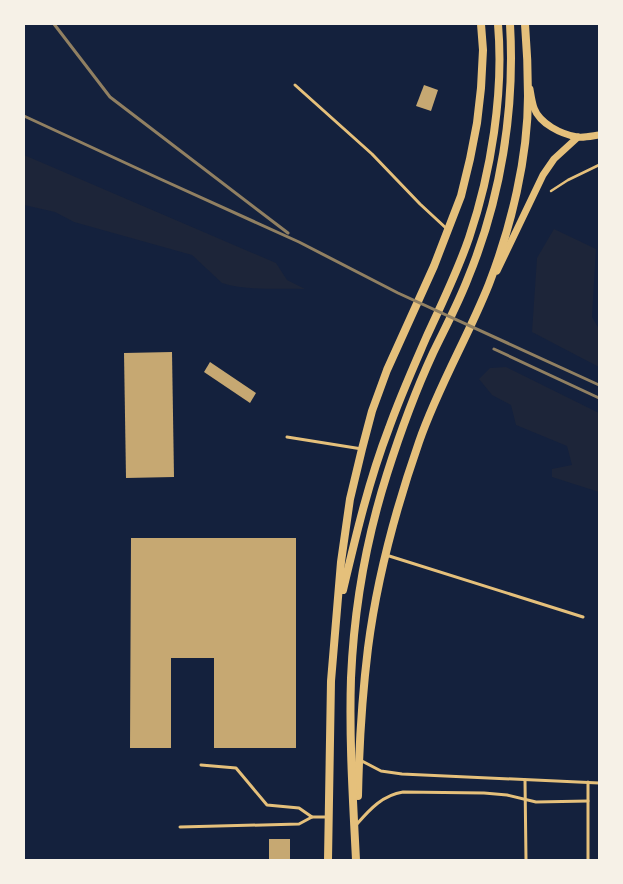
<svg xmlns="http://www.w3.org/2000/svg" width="623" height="884" font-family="'IBM Plex Sans',sans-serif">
<rect width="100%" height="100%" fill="#14213d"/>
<g fill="#1d2539">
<path d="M24 155 276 263 287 280 305 289C279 288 246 291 222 283L192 255 74 222 55 212 24 205Z"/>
<path d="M554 229 596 249 592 317 599 329V367L532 332 537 258Z"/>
<path d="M506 367 599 413V492L552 477V469L572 465 567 446 516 425 511 405 492 395 479 379 490 368Z"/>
</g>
<g fill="#c6a872">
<path d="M424 85 438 90 431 111 416 106Z"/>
<path d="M172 352 174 477 126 478 124 353Z"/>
<path d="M210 362 256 393 250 403 204 372Z"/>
<path d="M131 538H296V748H214V658H171V748H130Z"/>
<rect x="269" y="839" width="21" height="21"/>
</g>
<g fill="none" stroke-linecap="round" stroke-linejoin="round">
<path stroke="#e5c07b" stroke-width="2.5" d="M551 191 568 180 599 165"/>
<g stroke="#e5c07b" stroke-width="3">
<path d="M295 85 372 154 420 204 447 229"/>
<path d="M287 437 362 449"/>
<path d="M386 555 583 617"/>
<path d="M360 760 381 771 402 774 599 783"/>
<path d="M201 765 236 768 267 805 299 808 312 817H328"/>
<path d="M525 780 526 860"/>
<path d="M588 782V860"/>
<path d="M357 824C370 809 383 795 403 792L484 793 507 795 536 802 588 801"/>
<path d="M180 827 299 824 312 817"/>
</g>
<g stroke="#e5c07b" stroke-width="7">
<path d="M530 89C531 95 532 102 534 108 540 124 561 134 577 137 584 138 592 136 599 135"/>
<path d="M497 271 543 175 554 159 578 137"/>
</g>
<g stroke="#e5c07b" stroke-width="8">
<path d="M343 590C356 535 369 480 389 428 400 397 413 368 426 338 441 305 457 273 469 238 491 173 504 93 498 24"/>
<path d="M358 796C359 747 362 697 368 648 377 578 396 508 419 442 438 387 468 337 489 284 511 227 528 158 528 96 528 72 527 48 525 24"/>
<path d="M328 860 331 681 341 562 350 499 362 449 372 411 387 370 434 266 461 196 470 159 477 123 481 88 483 50 481 24"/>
<path d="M356 860C353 800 349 739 351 678 354 609 366 540 387 474 400 433 415 392 433 353 445 328 458 304 468 278 501 198 515 110 510 24"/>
</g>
<g stroke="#918062" stroke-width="3">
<path d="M54 24 110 97 288 233"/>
<path d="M24 116 158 178 299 242 398 293 599 385"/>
<path d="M494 349 599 398"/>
</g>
</g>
<rect width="623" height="884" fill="none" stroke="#f6f1e7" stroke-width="50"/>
</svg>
